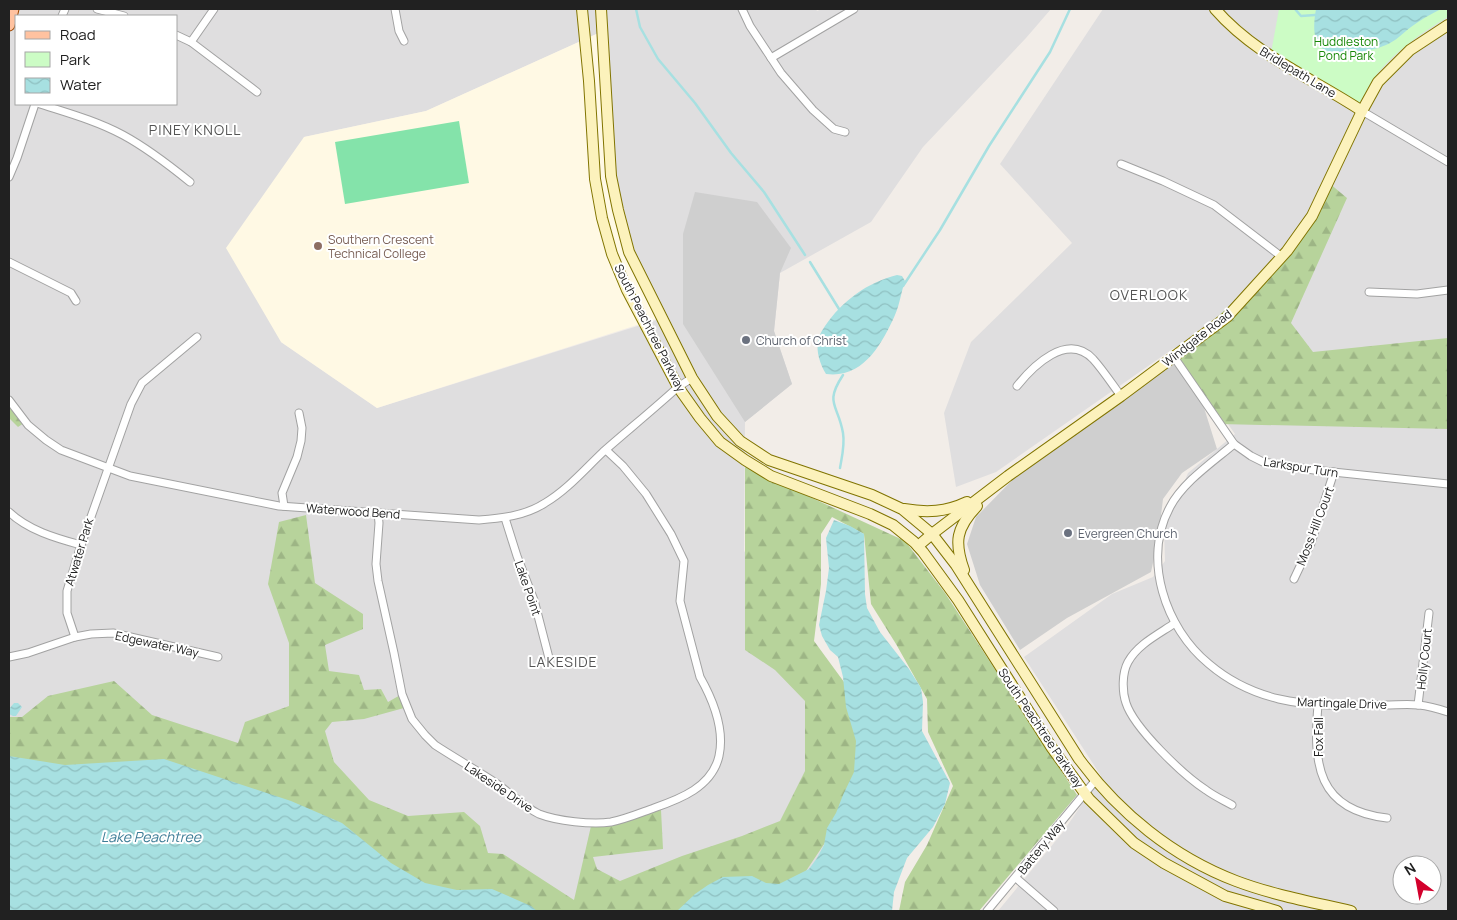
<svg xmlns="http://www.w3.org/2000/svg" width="1457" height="920" font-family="Manrope,sans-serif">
<defs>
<pattern id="forest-firs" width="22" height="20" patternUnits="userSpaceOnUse" patternTransform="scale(1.25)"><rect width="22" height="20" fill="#b7d39b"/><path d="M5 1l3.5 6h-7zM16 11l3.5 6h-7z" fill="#9db585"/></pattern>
<pattern id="water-waves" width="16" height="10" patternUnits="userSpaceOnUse" patternTransform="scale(1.25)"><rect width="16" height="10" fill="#a7e0e1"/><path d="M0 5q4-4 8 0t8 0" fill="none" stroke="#8fc0c1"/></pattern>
</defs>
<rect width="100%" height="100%" fill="#f2ede8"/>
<g fill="#dfdedf" fill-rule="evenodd">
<path d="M9 9H816L817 11 822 9H1051L1026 38 923 147 871 222 780 273 774 331 792 384 745 422 744 551 855 697 828 846 798 883 499 911 9 770ZM16 16H176V104H16ZM603 31 609 184 634 270 663 318 377 408 281 342 304 137 426 111Z"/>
<path d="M1103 9H1448V911H998L1063 832 1101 776 1024 657 1112 594 1153 577 1165 561 1164 530 1188 473 1235 434 1174 348 996 472 956 487 944 413 971 342 1072 243 1000 164ZM1402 865H1432V895H1402Z"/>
</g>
<path fill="#fff9e4" d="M603 31 611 176 622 224 662 317 377 408 281 342 226 248 304 137 426 111Z"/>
<g fill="#cfcfcf">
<path d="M695 192 757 202 791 248 780 273 774 331 792 384 745 422 683 324V234Z"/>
<path d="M1175 356 1200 395 1217 449 1182 473 1163 499 1158 540 1151 572 1067 618 1020 650 980 585 967 544 976 517 1043 449Z"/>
</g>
<g fill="url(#forest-firs)">
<path d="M1329 183 1347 198 1291 323 1313 352 1448 338V429L1220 424 1174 357 1282 257Z"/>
<path d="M9 403 24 423 18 427 9 418Z"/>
<path d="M745 467 905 541 945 593 1077 795 979 911H899L905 882 927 845 953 786 928 732 927 699 896 644 871 604 864 534 832 517 821 534V584L814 641 855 697 875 768 798 883 686 911H499L9 769V717H22L48 696 114 681 152 715 238 743 245 722 289 706V643L268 584 279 522 306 515 315 583 363 614V629L325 645 329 671 359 675 364 690 381 689 388 702 402 694 404 708 364 719 332 722 325 731 334 762 369 800 408 816 464 812 480 826 488 853 503 854 574 900 591 826 661 810 663 849 593 857 597 869 620 881 682 856 742 836 780 821 805 771V701L775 670 745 650Z"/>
</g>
<path fill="#ccfcc5" d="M1279 9H1448V17C1421 33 1398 49 1377 74 1370 82 1365 94 1359 104L1271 53Z"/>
<path fill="#84e3aa" d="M459 121 469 183 345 204 335 142Z"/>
<g fill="url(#water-waves)">
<path d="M1316 9H1441C1431 14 1420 20 1411 27 1403 33 1396 41 1386 45 1377 49 1369 50 1360 52 1322 59 1309 47 1316 9Z"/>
<path d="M897 275 902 276 905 281C901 292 900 304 895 315 882 344 863 379 826 374 820 364 816 352 818 340 819 335 822 331 825 326 842 301 868 282 897 275Z"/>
<path d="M834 520 850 526 864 534 865 594 867 608 880 632 909 669 921 688 923 702 922 731 950 783 945 804 933 827 907 858 894 892 892 911H677L695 894 708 885 723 877 752 876 766 883 779 884 809 869 817 858 824 845 827 828 836 813 843 795 854 772 856 741 846 707 843 677 838 657 830 650 822 636 819 625 826 591 829 568 826 538Z"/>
<path d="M14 703H18L22 707 16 716H13L9 714V709Z"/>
<path d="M9 756 65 765 164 759 291 801 342 823 391 863 425 883 457 890 492 889 531 906 537 911H9Z"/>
</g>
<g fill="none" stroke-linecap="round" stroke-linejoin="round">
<g stroke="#a7e0e1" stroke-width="2.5">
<path d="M636 9 640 27 658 59 695 103 731 153 764 192 805 255"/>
<path d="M1295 9 1301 16 1315 15"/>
<path d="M810 262 839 309"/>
<path d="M903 286 940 230 989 146 1050 52 1070 9"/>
<path d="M840 468C842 456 845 445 843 433 838 404 824 404 843 375"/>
</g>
<g stroke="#a2a2a2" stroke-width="9">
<g id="street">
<path d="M97 9 124 16"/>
<path d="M395 9 399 31 404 41"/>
<path d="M742 9 750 26 781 73 813 110 834 129 845 132"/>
<path d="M62 16 65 9"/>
<path d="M176 35 191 42 257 92"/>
<path d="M191 42 214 9"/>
<path d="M771 58 854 9"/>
<path d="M40 104C68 113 97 121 123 135 147 148 169 165 190 182"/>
<path d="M1362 111 1448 162"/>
<path d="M1121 164 1163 181 1214 205 1282 257"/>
<path d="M9 177 17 158 35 104"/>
<path d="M9 262 71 293 76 301"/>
<path d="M1369 292 1417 294 1448 290"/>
<path d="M1174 357 1234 444 1251 456 1263 462 1314 470 1448 484"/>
<path d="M1017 386C1033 366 1067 332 1093 359 1103 370 1112 384 1121 396"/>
<path d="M9 400 28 425 46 440 61 450 130 476 279 506 479 520C502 518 525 516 545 503 567 490 584 470 603 452 628 430 654 409 678 387L692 378"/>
<path d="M1234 444C1213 462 1183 482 1170 507 1142 559 1165 628 1209 664 1229 681 1254 693 1279 699 1314 707 1349 705 1385 705 1396 705 1408 704 1419 705 1429 706 1439 709 1448 712"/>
<path d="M284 506 282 493 297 457 301 441 302 428 299 413"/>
<path d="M9 512C28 530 55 538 81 545"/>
<path d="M378 513 379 523 376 564 378 581 394 653 402 694 412 719 425 735 435 745C455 758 476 770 496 783 510 793 524 807 539 814 557 821 592 825 611 822 626 819 640 813 654 808 680 799 712 787 719 756 725 729 713 700 700 677L680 601 684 561 671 534 646 494 623 466 606 450"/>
<path d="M505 518 517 556 534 600 549 658"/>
<path d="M1294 579 1311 543 1334 472"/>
<path d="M1175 623C1159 634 1138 644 1128 662 1122 673 1122 691 1126 703 1134 728 1183 775 1206 790 1214 796 1223 800 1232 805"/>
<path d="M75 637 67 613V591L81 545 131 404 142 383 197 337"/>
<path d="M9 657 28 653 75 637 91 634 113 633 218 657"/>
<path d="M1318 705C1313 764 1317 810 1387 818"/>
<path d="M1418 705 1429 613"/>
<path d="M1016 878 1054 911"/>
<path d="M987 911 1095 781"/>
</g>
</g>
<g stroke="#817400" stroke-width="12">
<g id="secondary">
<path d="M582 9 589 81 595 179 602 218 612 254 627 290 678 387 700 418 720 442 745 460 771 476 870 514 893 525 914 542 923 552 958 600 1052 748 1089 799 1134 843 1164 863 1225 896 1277 911"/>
<path d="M601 9 611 176 618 210 629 252 692 378 717 416 740 441 769 460 872 495 902 509 932 534 956 565 1079 759C1119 813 1173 857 1236 881 1273 895 1312 902 1351 911"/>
<path d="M1215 9C1255 55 1312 78 1362 111"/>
<path d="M904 509C927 513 946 512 967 502"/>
<path d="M918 546 932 534 1008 476 1121 396 1227 317 1287 251 1312 216 1362 111 1378 82 1410 50 1448 25"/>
<path d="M964 570C954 542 956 528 977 506"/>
</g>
</g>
<g stroke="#9f4900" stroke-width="13">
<path id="primary" d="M9 25 13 9"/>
</g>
<use href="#street" stroke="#fff" stroke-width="7"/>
<use href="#secondary" stroke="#fcf2bc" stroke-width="10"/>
<use href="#primary" stroke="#ffc2a0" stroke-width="11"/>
</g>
<circle fill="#8d6e63" stroke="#fff" stroke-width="2" cx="318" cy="246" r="5"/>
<g fill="#6b7280" stroke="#fff" stroke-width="2">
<circle cx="746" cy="340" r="5"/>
<circle cx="1068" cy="533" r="5"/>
</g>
<g text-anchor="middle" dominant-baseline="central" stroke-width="4" stroke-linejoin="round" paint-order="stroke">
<g font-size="12" fill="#188807" stroke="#fff">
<text x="1346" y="41">Huddleston<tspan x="1346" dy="14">Pond Park</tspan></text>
</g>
<g font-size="12" fill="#212121" stroke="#fff">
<text transform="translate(1298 72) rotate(31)">Bridlepath Lane</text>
<text transform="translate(650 328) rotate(63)">South Peachtree Parkway</text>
<text transform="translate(1197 338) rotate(-38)">Windgate Road</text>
<text transform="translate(1301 467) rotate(9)">Larkspur Turn</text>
<text transform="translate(353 511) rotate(4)">Waterwood Bend</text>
<text transform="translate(1315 526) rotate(-69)">Moss Hill Court</text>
<text transform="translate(79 552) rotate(-73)">Atwater Park</text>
<text transform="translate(528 588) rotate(71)">Lake Point</text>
<text transform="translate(157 644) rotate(12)">Edgewater Way</text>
<text transform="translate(1424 659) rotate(-84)">Holly Court</text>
<text transform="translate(1342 703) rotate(2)">Martingale Drive</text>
<text transform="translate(1041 728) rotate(56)">South Peachtree Parkway</text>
<text transform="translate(1318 737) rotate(-90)">Fox Fall</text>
<text transform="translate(499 787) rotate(34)">Lakeside Drive</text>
<text transform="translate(1041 847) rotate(-51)">Battery Way</text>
</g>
<g font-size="12" fill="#785e54" stroke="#fff" text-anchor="start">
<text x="328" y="239">Southern Crescent<tspan x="328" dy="14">Technical College</tspan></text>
</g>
<g font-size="12" fill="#5b616d" stroke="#fff" text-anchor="start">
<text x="756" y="340">Church of Christ</text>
<text x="1078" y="533">Evergreen Church</text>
</g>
<g font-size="14" letter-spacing="1" fill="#545454" stroke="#fff">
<text x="195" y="129">PINEY KNOLL</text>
<text x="1149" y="294">OVERLOOK</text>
<text x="563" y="661">LAKESIDE</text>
</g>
<g font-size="14" font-style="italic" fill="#3d7c96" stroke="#fff">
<text x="151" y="836">Lake Peachtree</text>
</g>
</g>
<rect width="1457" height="920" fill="none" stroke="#212121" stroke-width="20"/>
<rect x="15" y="15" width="162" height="90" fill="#ffffff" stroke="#a6a6a6"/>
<rect x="25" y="31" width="25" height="8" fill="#ffc2a0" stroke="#a6a6a6"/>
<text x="60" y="40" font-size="15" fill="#212121">Road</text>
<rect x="25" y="52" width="25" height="15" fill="#ccfcc5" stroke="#a6a6a6"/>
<text x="60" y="65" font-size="15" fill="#212121">Park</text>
<rect x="25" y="78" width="25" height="15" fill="url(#water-waves)" stroke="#a6a6a6"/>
<text x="60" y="90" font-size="15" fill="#212121">Water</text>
<g transform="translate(1417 880) rotate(328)"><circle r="24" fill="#ffffff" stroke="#a6a6a6"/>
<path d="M0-4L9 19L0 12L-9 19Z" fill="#d3002c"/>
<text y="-8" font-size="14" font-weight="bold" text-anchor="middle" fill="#212121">N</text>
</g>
</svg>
